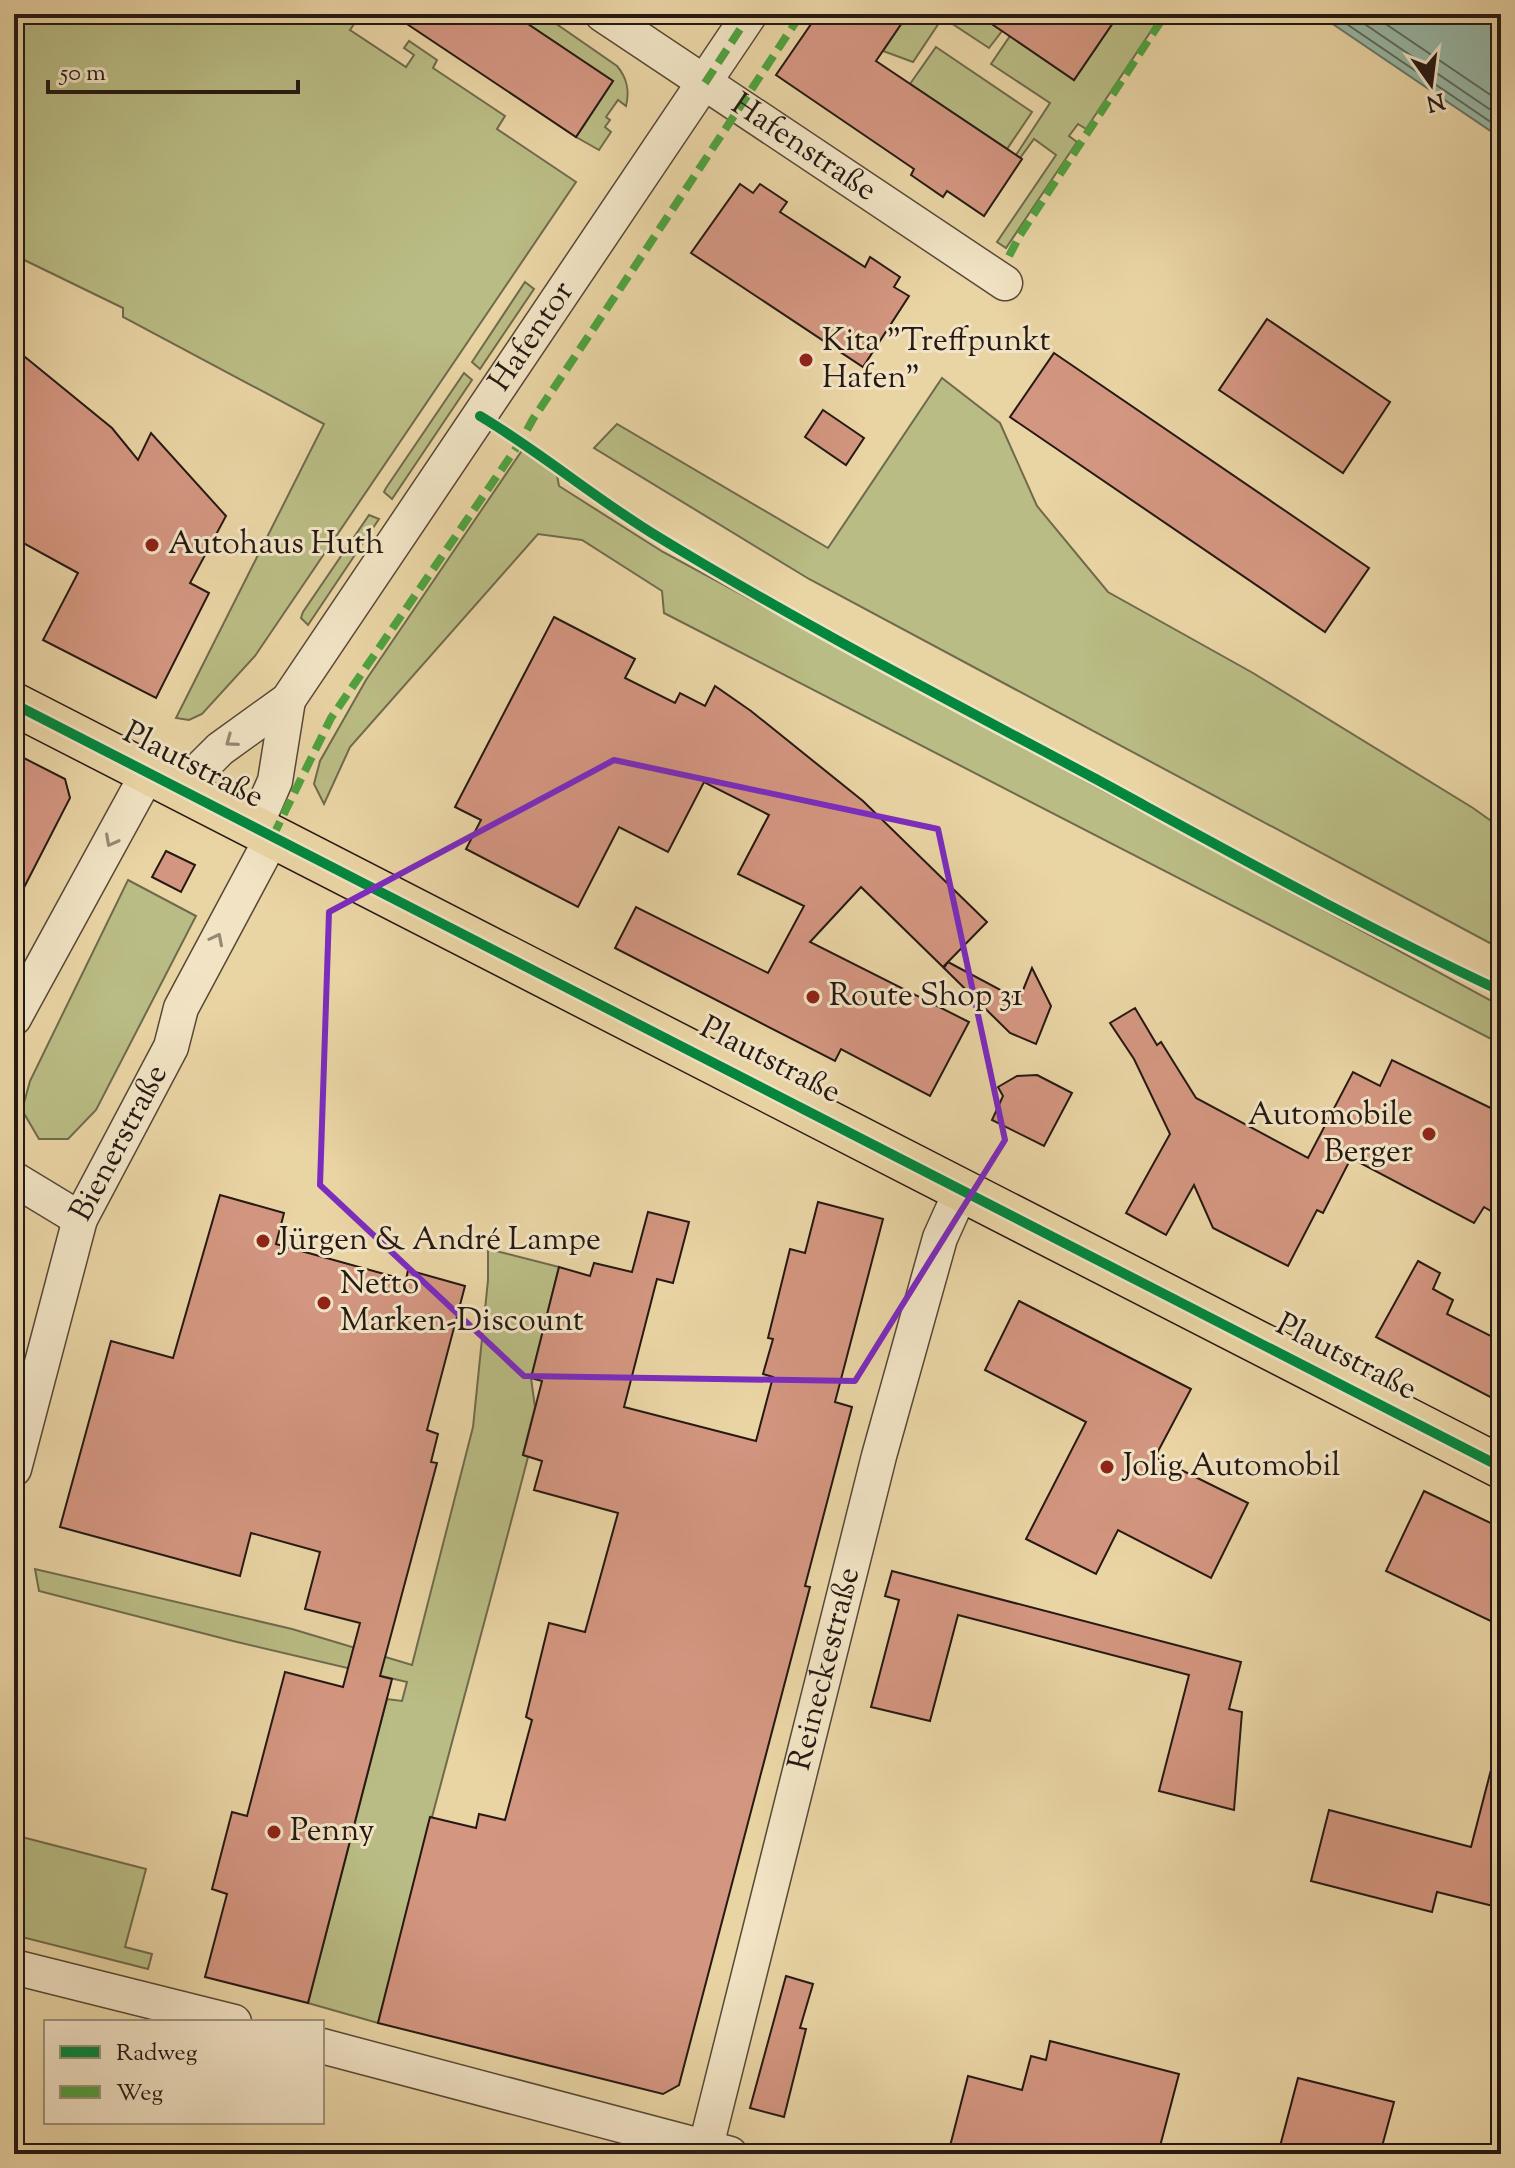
<svg xmlns="http://www.w3.org/2000/svg" width="1515" height="2168" font-family="'Sorts Mill Goudy',serif">
<rect width="100%" height="100%" fill="#e9d4a4"/>
<filter id="stains"><feTurbulence type="fractalNoise" baseFrequency=".0025" numOctaves="4"/><feColorMatrix values="0 0 0 0 .2 0 0 0 0 .09 0 0 0 0 .02 0 0 0 .5 -.17"/></filter>
<radialGradient id="worn" r=".72"><stop offset=".6" stop-color="#630" stop-opacity="0"/><stop offset="1" stop-color="#630" stop-opacity=".3"/></radialGradient>
<g fill="#b9bc84" stroke="#706a4c" stroke-width="2">
<path d="M14 14H361L350 30 406 67 414 55 404 48 409 41 437 60 433 68 505 116 497 129 576 182 255 656 202 714 189 720 176 718 324 424 123 317V308L14 255Z"/>
<path d="M513 14H542L617 66C627 78 630 90 626 106L618 100 606 117 610 120 605 127 611 132 599 150 576 137 613 81Z"/>
<path d="M908 14H945L913 62 883 51Z"/>
<path d="M958 14H977L1002 31 989 48 951 23Z"/>
<path d="M1114 14H1139L1155 25 1086 129 1078 124 1069 136 1077 142 1006 248 997 242 1056 155 1034 139 1020 158 1016 155 1050 103 991 64 1010 36 1074 80 1117 17Z"/>
<path d="M936 47 1032 112 1007 149 910 84Z"/>
<path d="M525 282 534 289 480 369 472 362Z"/>
<path d="M464 373 472 380 392 499 384 492 386 488Z"/>
<path d="M942 378 1000 423 1037 506 1108 592 1253 673 1473 808 1501 828V949L809 579 594 448 617 424 828 548Z"/>
<path d="M523 449 557 475 559 486 663 552 1501 1006V1044L664 613 662 591 582 540 538 534 350 747 324 804 314 784 320 761 366 680Z"/>
<path d="M369 515 379 519 308 625 301 618 303 612Z"/>
<path d="M128 880 196 916 96 1110 68 1139H39L22 1110 30 1081Z"/>
<path d="M488 1249 559 1267 531 1378 535 1407 523 1454 528 1457C479 1646 426 1834 378 2023L308 2003 387 1699 402 1701 407 1682 233 1641 39 1591 35 1569 292 1629 412 1665 473 1427 488 1280Z"/>
<path d="M14 1835 146 1869 125 1947 152 1954 148 1969 14 1935Z"/>
</g>
<path fill="#97b8a5" stroke="#6a786b" stroke-width="2" d="M1318 14H1501V138Z"/>
<g fill="none" stroke-linecap="round" stroke-linejoin="round">
<g stroke="#5e685c" stroke-width="2">
<path d="M1332 14 1501 129"/>
<path d="M1350 14 1501 117"/>
<path d="M1371 14 1501 102"/>
</g>
</g>
<g fill="#d39680" stroke="#261913" stroke-width="2">
<path d="M392 14H513L613 81 576 137Z"/>
<path d="M818 14H908L876 61 1022 159 984 216 947 191 943 197 911 175 914 169 776 75Z"/>
<path d="M977 14H1119L1074 80Z"/>
<path d="M740 184 753 193 760 184 787 202 780 212 865 267 870 257 900 277 894 287 909 296 863 367 691 253Z"/>
<path d="M1267 319 1390 402 1343 473 1219 390Z"/>
<path d="M14 348 112 428 138 460 151 433 226 516 190 583 209 593 156 698 43 640 78 573 14 538Z"/>
<path d="M1054 353 1369 568 1325 632 1010 417Z"/>
<path d="M823 410 864 438 846 465 805 437Z"/>
<path d="M554 617 635 659 625 678 675 703 680 693 705 706 715 686 751 711 863 801 987 922 943 967 861 887 810 942 969 1022 930 1096 841 1049 835 1061 615 948 636 907 768 973 804 906 738 874 769 815 704 782 668 852 619 827 578 907 466 849 481 820 455 807Z"/>
<path d="M14 753 65 779 70 798 14 907Z"/>
<path d="M166 851 195 865 181 892 152 877Z"/>
<path d="M948 962 1019 1000 1032 968 1051 1006 1036 1044 1010 1033 944 968Z"/>
<path d="M1135 1008 1157 1045 1161 1042 1196 1098 1308 1158 1353 1072 1380 1086 1392 1060 1501 1113V1217L1484 1207 1474 1223 1351 1158 1323 1213 1317 1210 1288 1266 1213 1228 1194 1185 1166 1235 1126 1213 1170 1134 1134 1059 1110 1023Z"/>
<path d="M1037 1075 1072 1093 1044 1146 992 1120 1003 1096 998 1087 1017 1076Z"/>
<path d="M220 1195 284 1213 276 1244 406 1280 408 1270 465 1286 427 1430 438 1434 431 1462 437 1463 380 1676 392 1679 308 2003 205 1977 227 1894 212 1889 232 1812 247 1816 285 1672 343 1687 360 1623 305 1609 320 1552 251 1533 240 1576 60 1527 111 1341 173 1358Z"/>
<path d="M818 1202 883 1219 835 1402 852 1407 805 1586 810 1587 679 2085 663 2094 378 2023 430 1817 476 1828 479 1814 505 1820 532 1720 526 1717 549 1623 585 1632 618 1513 534 1490 542 1461 523 1455 542 1381 531 1378 559 1267 590 1276 594 1263 632 1272 648 1212 689 1222 673 1283 657 1279 624 1407 756 1441 773 1377 763 1374 773 1339 768 1338 790 1249 805 1253Z"/>
<path d="M1418 1261 1440 1273 1433 1289 1453 1300 1447 1314 1501 1341V1380L1492 1398 1376 1337Z"/>
<path d="M1019 1301 1191 1389 1155 1457 1248 1503 1211 1578 1118 1530 1096 1574 1026 1539 1086 1422 985 1370Z"/>
<path d="M1424 1491 1501 1528V1626L1386 1571Z"/>
<path d="M892 1571 1241 1662 1229 1709 1242 1712 1234 1810 1159 1791 1189 1675 958 1615 930 1721 871 1707 899 1600 885 1596Z"/>
<path d="M1492 1766 1501 1767V1908L1437 1892 1432 1912 1311 1881 1329 1810 1471 1847Z"/>
<path d="M786 1976 813 1984 800 2028 806 2029 784 2117 750 2108Z"/>
<path d="M1050 2041 1179 2074 1158 2154H948L968 2076 1022 2090 1031 2056 1046 2060Z"/>
<path d="M1298 2078 1394 2102 1380 2154H1278Z"/>
</g>
<g fill="none" stroke-linecap="round" stroke-linejoin="round">
<g stroke="#574837" stroke-width="37">
<g id="minor">
<path id="s1" d="M602 14 1005 283"/>
<path id="s2" d="M180 789 220 749 288 700 750 14"/>
<path d="M255 827 275 781 288 700"/>
<path d="M14 1018 148 773"/>
<path d="M14 1179 80 1219"/>
<path id="s3" d="M14 1469 80 1219 171 1047 181 1008 273 836"/>
<path d="M14 1967 234 2022"/>
<path d="M322 2046 730 2154"/>
<path id="s4" d="M704 2154 879 1456 940 1238 962 1189"/>
</g>
</g>
<g stroke="#261913" stroke-width="45">
<path id="major" d="M14 704 1501 1467"/>
</g>
<use href="#minor" stroke="#f1e3c4" stroke-width="34"/>
<use href="#major" stroke="#e9d4a4" stroke-width="42"/>
<g stroke="#50a13f" stroke-width="8" stroke-dasharray="16 8" stroke-linecap="butt">
<path d="M34 16V14"/>
<path d="M705 83 750 14"/>
<path d="M1009 256 1020 235 1161 21 1159 14"/>
<path d="M273 836 331 718 521 441 533 419C624 284 712 149 801 14"/>
</g>
<g stroke="#f1e3c4" stroke-width="15">
<g id="cycleway">
<path d="M480 416C542 453 598 501 660 538 801 624 948 700 1094 778 1228 851 1362 926 1501 991"/>
<path d="M14 704 1501 1467"/>
</g>
</g>
<use href="#cycleway" stroke="#00873e" stroke-width="10"/>
</g>
<defs><path id="oneway-chevron" d="M-2-3.5L2.5 0L-2 3.5" fill="none" stroke-width="1.6" stroke-linecap="round" stroke-linejoin="round" transform="scale(2)"/></defs>
<g stroke="#968874">
<use href="#oneway-chevron" transform="translate(231 741) rotate(144)"/>
<use href="#oneway-chevron" transform="translate(111 841) rotate(118)"/>
<use href="#oneway-chevron" transform="translate(217 939) rotate(-63)"/>
</g>
<path fill="none" stroke="#7b2cbf" stroke-width="6" stroke-linejoin="round" d="M614 760 938 829 1005 1140 855 1381 524 1376 320 1185 329 912Z"/>
<g fill="#8f2418" stroke="#f1e3c4" stroke-width="3">
<circle cx="806" cy="360" r="8"/>
<circle cx="152" cy="545" r="8"/>
<circle cx="813" cy="997" r="8"/>
<circle cx="1429" cy="1134" r="8"/>
<circle cx="263" cy="1241" r="8"/>
<circle cx="324" cy="1303" r="8"/>
<circle cx="1107" cy="1467" r="8"/>
<circle cx="274" cy="1832" r="8"/>
</g>
<g text-anchor="middle" dominant-baseline="central" stroke-width="6" stroke-linejoin="round" paint-order="stroke">
<g font-size="32" fill="#261913" stroke="#f1e3c4">
<text stroke="none"><textPath href="#s1" startOffset="242">Hafenstraße</textPath></text>
<text stroke="none"><textPath href="#s2" startOffset="578">Hafentor</textPath></text>
<text transform="translate(193 766) rotate(27)">Plautstraße</text>
<text transform="translate(770 1061) rotate(27)">Plautstraße</text>
<text stroke="none"><textPath href="#s3" startOffset="344">Bienerstraße</textPath></text>
<text transform="translate(1346 1358) rotate(27)">Plautstraße</text>
<text stroke="none"><textPath href="#s4" startOffset="500">Reineckestraße</textPath></text>
</g>
<g font-size="32" fill="#261913" stroke="#f1e3c4" text-anchor="start">
<text x="822" y="342">Kita "Treffpunkt<tspan x="822" dy="37">Hafen"</tspan></text>
<text x="168" y="545">Autohaus Huth</text>
<text x="829" y="997">Route Shop 31</text>
<text x="1413" y="1116" text-anchor="end">Automobile<tspan x="1413" dy="37">Berger</tspan></text>
<text x="279" y="1241">Jürgen &amp; André Lampe</text>
<text x="340" y="1285">Netto<tspan x="340" dy="37">Marken-Discount</tspan></text>
<text x="1123" y="1467">Jolig Automobil</text>
<text x="290" y="1832">Penny</text>
</g>
</g>
<rect width="1515" height="2168" fill="none" stroke="#e9d4a4" stroke-width="48"/>
<rect x="16" y="16" width="1483" height="2136" fill="none" stroke="#261913" stroke-width="4"/>
<rect x="24" y="24" width="1467" height="2120" fill="none" stroke="#261913" stroke-width="2"/>
<rect x="44" y="2020" width="280" height="104" fill="#f1e3c4" stroke="#a0927d" stroke-width="2"/>
<rect x="60" y="2046" width="40" height="12" fill="#00873e" stroke="#a0927d" stroke-width="2"/>
<text x="116" y="2060" font-size="24" fill="#261913">Radweg</text>
<rect x="60" y="2086" width="40" height="12" fill="#50a13f" stroke="#a0927d" stroke-width="2"/>
<text x="116" y="2100" font-size="24" fill="#261913">Weg</text>
<g transform="translate(1431 84) rotate(166)" stroke="#f1e3c4" stroke-width="6" paint-order="stroke">
<path d="M0-6L14 30L0 20L-14 30Z" fill="#261913"/>
<text y="-12" font-size="22" font-weight="bold" text-anchor="middle" fill="#261913">N</text>
</g>
<path d="M48 80v12h250v-12" fill="none" stroke="#261913" stroke-width="4"/>
<text x="60" y="80" font-size="24" fill="#261913" stroke="#f1e3c4" stroke-width="6" paint-order="stroke">50 m</text>
<rect width="100%" height="100%" filter="url(#stains)"/>
<rect width="100%" height="100%" fill="url(#worn)"/>
</svg>
